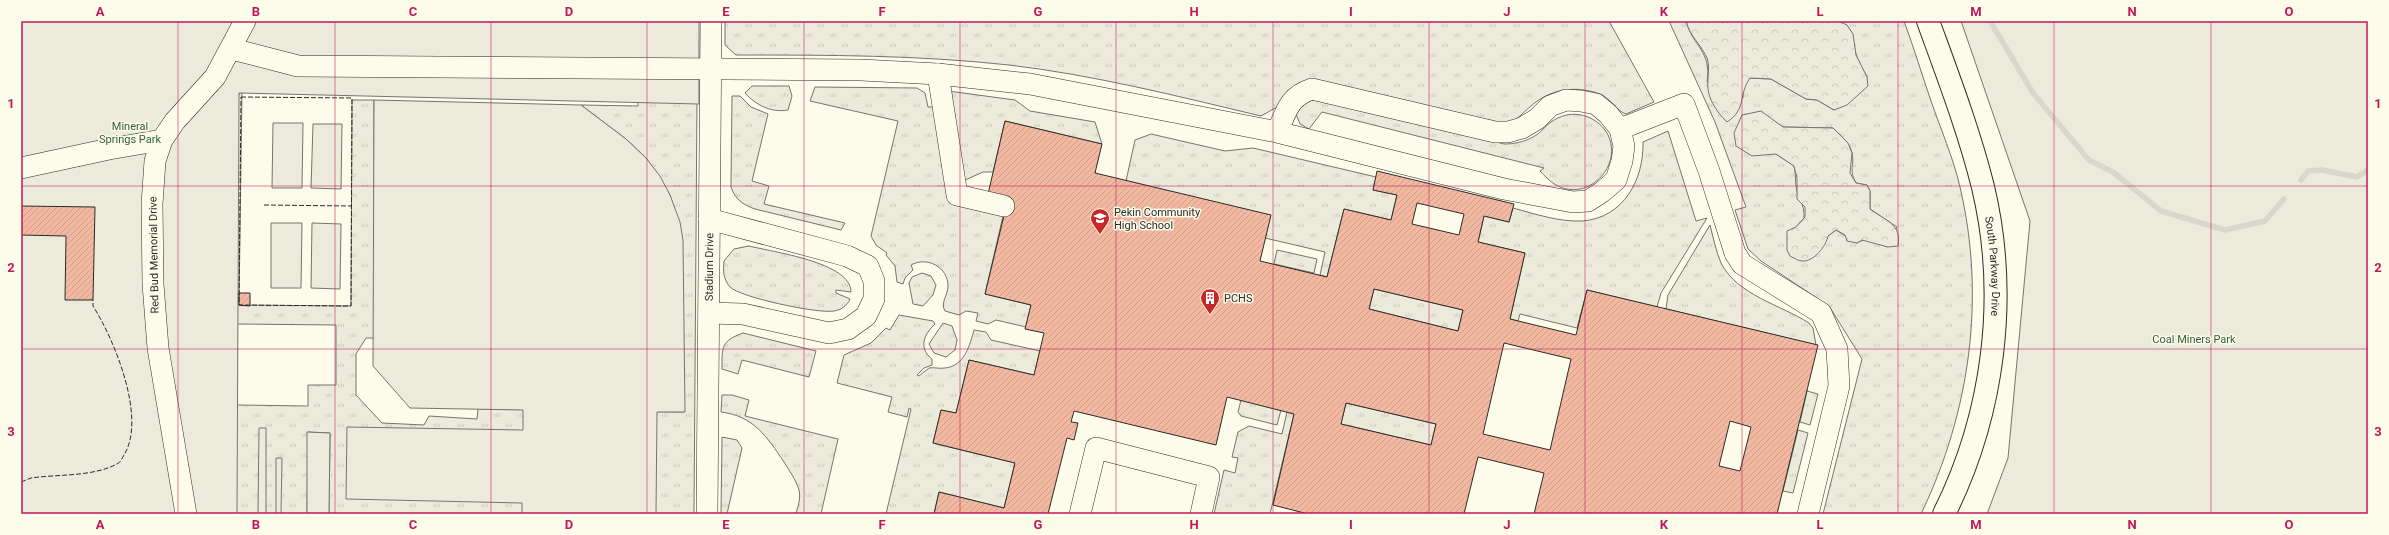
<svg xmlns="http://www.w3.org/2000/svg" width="2389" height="535" font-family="Roboto,sans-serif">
<defs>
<pattern id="grass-tufts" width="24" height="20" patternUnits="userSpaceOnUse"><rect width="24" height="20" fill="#ecebdb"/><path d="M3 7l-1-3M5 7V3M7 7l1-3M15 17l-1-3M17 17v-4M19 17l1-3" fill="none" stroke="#cbcabc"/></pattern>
<pattern id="forest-crowns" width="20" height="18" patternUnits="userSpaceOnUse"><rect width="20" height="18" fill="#ecebdb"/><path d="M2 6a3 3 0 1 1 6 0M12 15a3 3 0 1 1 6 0" fill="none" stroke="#cbcabc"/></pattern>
<pattern id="building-hatch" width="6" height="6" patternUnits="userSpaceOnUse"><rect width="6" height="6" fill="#f2b8a0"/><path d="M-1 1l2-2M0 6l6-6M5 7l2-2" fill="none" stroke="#d09e8a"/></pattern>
</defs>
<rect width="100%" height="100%" fill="#fdfbea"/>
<g fill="url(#grass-tufts)" stroke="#74746e" fill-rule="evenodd">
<path d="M725 21H1609L1654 102 1626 114C1618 112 1611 99 1600 94 1578 86 1555 88 1536 102 1525 110 1519 119 1507 125L1320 83 1261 116C1177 96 1094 75 1009 65 918 55 827 55 736 55L725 45Z"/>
<path d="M1669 21H1686C1693 47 1712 51 1707 82L1743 98V88L1749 78 1771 79 1806 99 1817 100 1834 110 1867 77C1863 69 1858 61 1856 54 1850 37 1857 28 1837 21H1904C1914 48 1922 75 1931 101 1941 130 1953 157 1960 187 1986 298 1970 412 1921 514H1823L1862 359 1829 306 1761 261 1748 249 1735 210 1746 207 1715 122ZM1773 121 1783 127 1833 128C1840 135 1850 143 1852 153 1855 166 1848 169 1856 183L1867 185 1870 191V209L1897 227 1888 247C1878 244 1867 236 1857 243L1836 230 1828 236 1796 227 1804 218C1805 203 1797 198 1796 186 1795 179 1796 173 1794 166L1776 154Z"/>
<path d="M752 86H789L792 96 788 110C771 113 756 105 745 93Z"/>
<path d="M815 87 917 88 925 93 928 107H935L950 202 1003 216 985 294 1031 305 1026 327 996 320 988 324 976 321 978 313 966 311 959 315 945 311C940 303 948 295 948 286 948 267 927 256 911 265L913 270 905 278 903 284 897 282 895 266 886 255 887 253 876 245 871 236 898 121 810 101Z"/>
<path d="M242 90 239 305 351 306 352 100H374V338H366L356 354V395L382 423 424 425 429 416 477 419 478 409 684 412 670 195 646 158 626 139 581 105 638 106V98L697 99 694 514H329L330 433 308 432 307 514H198L214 131ZM237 324 336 325V385H308V406L237 405Z"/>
<path d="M948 91 1015 100 1030 111 1095 122 1102 144 1005 121 993 172H983L963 181Z"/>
<path d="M732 96H740L751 107 768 114 752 181 769 186 764 204 845 223 841 230 755 209C743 205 735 199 731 187Z"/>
<path d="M1315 99 1504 144C1514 144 1524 142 1533 137 1541 133 1545 126 1551 122 1569 109 1592 113 1605 130 1627 161 1590 204 1556 185 1550 182 1545 176 1540 171L1544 168 1322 112 1309 129 1300 124 1296 114 1298 106Z"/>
<path d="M1668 131 1696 221 1707 218 1661 293 1657 307 1587 290 1577 328 1520 314 1518 321 1510 319 1525 253 1478 242 1484 216 1509 222 1513 208C1535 214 1559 222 1582 221 1624 218 1644 179 1643 142Z"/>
<path d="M1151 134 1225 151 1253 148 1376 177 1373 190 1397 195 1391 220 1344 209 1327 277 1320 275 1325 252 1265 238 1126 181 1135 140Z"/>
<path d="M1710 225C1713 237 1716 251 1721 263 1737 295 1781 305 1809 323L1813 328 1816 345 1666 309 1668 295Z"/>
<path d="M749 246C772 252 851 262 851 292L836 290V293L850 299C847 306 841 310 834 311 818 314 739 297 730 287 723 279 723 270 724 261L734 249Z"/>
<path d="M1277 250 1317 259 1314 273 1274 264Z"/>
<path d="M922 273 931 276 936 285 933 295 923 306 913 304 909 283 912 277Z"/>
<path d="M1374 289 1463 310 1458 331 1369 309Z"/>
<path d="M899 315 933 321 935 324C924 334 918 348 932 359V365L924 368 917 375 919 376 929 368C934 367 939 369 945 368 965 366 970 344 974 330L986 332 991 340 1040 351 1034 375 969 360 956 413 941 410 933 443 1015 463 1004 508 939 492 934 514H886L911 409 909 408 907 417 888 412 892 397 837 383 844 355 871 343 886 328 890 330Z"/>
<path d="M943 323 952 326 957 340 955 350 946 357 934 353 929 344Z"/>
<path d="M743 333 816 351 809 377 742 360 738 374 722 369C722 347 721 341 743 333Z"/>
<path d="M1807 391 1818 394 1810 425 1800 422Z"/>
<path d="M722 395H732L749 400 745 416 838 439 821 514H796C798 506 801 498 799 490 796 480 789 470 784 462 767 437 754 416 721 412Z"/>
<path d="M1241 400 1281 410 1277 425 1241 416 1238 412Z"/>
<path d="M1346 403 1436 424 1431 445 1341 424Z"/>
<path d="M1287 412 1294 414 1270 514H1214L1224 470 1235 473 1238 458 1232 457 1238 432 1249 426 1282 434Z"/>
<path d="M1798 430 1808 433 1793 493 1783 491Z"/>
<path d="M722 437 737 440 742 448 727 514H721Z"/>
</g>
<g fill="url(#forest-crowns)" stroke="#74746e">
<path d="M1686 21H1838L1847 25 1853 34 1856 55 1867 77 1868 86 1847 105 1834 110 1817 100 1806 99 1771 79 1750 78C1738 95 1747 109 1727 122 1716 111 1706 97 1708 80 1708 72 1710 64 1706 56 1699 42 1691 38 1686 21Z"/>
<path d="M1761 111 1783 127 1833 128 1848 143 1852 153 1850 173 1856 183 1867 185 1870 191V209C1886 221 1902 224 1898 246L1888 247 1862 240 1857 243 1847 241 1845 235 1836 230 1828 236C1826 246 1814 262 1802 261 1799 261 1794 258 1790 256L1787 250V231L1796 227 1805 217V207L1797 199V178L1794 166 1776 154 1752 156 1736 146 1734 133 1742 115Z"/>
</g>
<g fill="#ecebdb" stroke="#74746e">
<path d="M21 21H699V104L239 93 237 514H21Z"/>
<path d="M1961 21H2368V514H1987L2008 458 2030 221Z"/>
<path d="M374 100 581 105 626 139 646 158 660 176 670 195 680 222 683 240 685 412H657L656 514H522V503L346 499 347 427 523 430V410L410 408 373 366Z"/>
<path d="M273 123H303L302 188H272Z"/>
<path d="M313 124H342L341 189 311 188Z"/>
<path d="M271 223H302L301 288H271Z"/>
<path d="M312 223 341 224 340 289 311 288Z"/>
<path d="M259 428H266V514H258Z"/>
<path d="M307 432 330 433 329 514H307Z"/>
<path d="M276 458H282L281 514H276Z"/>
</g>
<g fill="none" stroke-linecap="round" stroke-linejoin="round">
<g stroke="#d8d7c9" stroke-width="5.5">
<path d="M1990 21 2033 93 2089 160 2113 172 2161 211 2225 230 2265 221 2284 199"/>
<path d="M2301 180 2308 171 2322 170 2357 177 2368 170"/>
</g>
</g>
<g fill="url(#building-hatch)" stroke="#2b2b2b" fill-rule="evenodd">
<path d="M1005 121 1102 144 1095 173 1271 215 1260 261 1327 277 1344 209 1391 220 1397 195 1373 190 1377 171 1514 204 1509 222 1484 216 1478 242 1525 253 1510 319 1576 335 1587 290 1818 345 1777 514H1534L1544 473 1478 457 1464 514H1308L1273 505 1294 414 1227 397 1216 445 1074 411 1071 422 1078 423 1074 440 1067 438 1048 514H934L939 492 1004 508 1015 463 933 443 941 410 956 413 969 360 1034 375 1044 333 1025 329 1031 305 985 294 1008 199 988 194ZM1417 203 1464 214 1459 235 1412 224ZM1374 289 1463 310 1458 331 1369 309ZM1504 343 1571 359 1550 450 1483 434ZM1346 403 1436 424 1431 445 1341 424ZM1730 421 1751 427 1740 471 1719 466Z"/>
<path d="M21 206 95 207 93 300H65L66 236 21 235Z"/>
<path d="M239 293H250V306L239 305Z"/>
</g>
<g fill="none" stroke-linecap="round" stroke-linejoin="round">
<g stroke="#2b2b2b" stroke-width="22">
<g id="minor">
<path d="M232 49 298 66 861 70 938 74 1030 84 1277 132 1504 189 1573 202 1588 201 1602 192 1616 180 1622 161 1624 146 1620 129 1608 114 1596 104 1581 101 1566 100 1550 106 1537 119 1522 128 1508 132H1495L1312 89C1288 97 1287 111 1277 132"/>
<path d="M938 74 957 195 1004 206"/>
<path d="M1620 129 1684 104 1709 171 1735 253 1742 264 1821 313 1837 349 1839 386 1808 514"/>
<path d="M21 168 109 149 162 140"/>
<path d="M709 313 743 314 829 333 848 329 866 316 874 299V281L868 266 847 256 709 219"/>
<path d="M186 514 158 348 153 284 152 204 155 161 162 140 175 121 215 77 245 21"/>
<path id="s1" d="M707 514 711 21"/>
<path d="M1080 514 1096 448 1209 477 1201 514"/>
</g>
</g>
<g stroke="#2b2b2b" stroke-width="24">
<g id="major">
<path id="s2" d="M1928 21C1948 76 1969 131 1983 187 2009 296 1994 414 1944 514"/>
</g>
</g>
<use href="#minor" stroke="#fdfbea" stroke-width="21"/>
<use href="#major" stroke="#fdfbea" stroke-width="22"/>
<g stroke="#2b2b2b" stroke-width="1" stroke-dasharray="5 2" stroke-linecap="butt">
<path d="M241 97 352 98 351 306 239 305Z"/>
<path d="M264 205 352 206"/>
<path d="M21 482 31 478C59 474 92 477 117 464 121 462 122 458 124 455 147 418 114 339 93 306V300"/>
</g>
</g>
<path fill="none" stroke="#c2185b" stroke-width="1" stroke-opacity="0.55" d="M178 21V514M335 21V514M491 21V514M647 21V514M804 21V514M960 21V514M1116 21V514M1273 21V514M1429 21V514M1585 21V514M1742 21V514M1898 21V514M2054 21V514M2211 21V514M21 186H2368M21 349H2368"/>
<defs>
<g id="school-pin" transform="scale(1)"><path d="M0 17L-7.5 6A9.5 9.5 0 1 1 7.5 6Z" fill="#c62828" stroke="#fdfbea"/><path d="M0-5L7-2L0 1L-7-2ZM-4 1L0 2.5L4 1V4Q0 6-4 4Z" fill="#fff"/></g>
<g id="building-pin" transform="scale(1)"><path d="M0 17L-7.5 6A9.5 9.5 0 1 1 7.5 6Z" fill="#c62828" stroke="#fdfbea"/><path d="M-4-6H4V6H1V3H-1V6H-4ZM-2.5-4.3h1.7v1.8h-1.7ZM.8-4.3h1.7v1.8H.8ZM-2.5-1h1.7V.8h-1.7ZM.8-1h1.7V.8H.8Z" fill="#fff"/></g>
</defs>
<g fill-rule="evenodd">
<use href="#school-pin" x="1100" y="218"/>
<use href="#building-pin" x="1210" y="298"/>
</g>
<g text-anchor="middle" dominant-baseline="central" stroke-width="3" stroke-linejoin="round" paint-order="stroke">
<g font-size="11" fill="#34623c" stroke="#fdfbea">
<text x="130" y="126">Mineral<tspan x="130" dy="13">Springs Park</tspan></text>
<text x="2194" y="339">Coal Miners Park</text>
</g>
<g font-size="11" fill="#2b2b2b" stroke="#fdfbea" text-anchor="start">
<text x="1114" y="212">Pekin Community<tspan x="1114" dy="13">High School</tspan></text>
<text x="1224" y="298">PCHS</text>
</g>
<g font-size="11" fill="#2b2b2b" stroke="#fdfbea">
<text transform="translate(154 255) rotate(-91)">Red Bud Memorial Drive</text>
<text stroke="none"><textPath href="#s2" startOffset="255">South Parkway Drive</textPath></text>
<text stroke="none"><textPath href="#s1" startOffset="247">Stadium Drive</textPath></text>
</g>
</g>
<rect width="2389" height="535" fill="none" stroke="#fdfbea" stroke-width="44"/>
<rect x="22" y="22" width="2345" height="491" fill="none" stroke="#c2185b" stroke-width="1.5"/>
<g font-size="13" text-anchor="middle" font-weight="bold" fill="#c2185b">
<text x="100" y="16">A</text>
<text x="256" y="16">B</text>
<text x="413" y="16">C</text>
<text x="569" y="16">D</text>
<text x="726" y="16">E</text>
<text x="882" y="16">F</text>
<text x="1038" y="16">G</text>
<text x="1194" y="16">H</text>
<text x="1351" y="16">I</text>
<text x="1507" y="16">J</text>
<text x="1664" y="16">K</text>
<text x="1820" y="16">L</text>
<text x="1976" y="16">M</text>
<text x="2132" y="16">N</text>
<text x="2289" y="16">O</text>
<text x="11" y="108">1</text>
<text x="2378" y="108">1</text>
<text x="11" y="272">2</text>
<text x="2378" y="272">2</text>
<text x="11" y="436">3</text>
<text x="2378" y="436">3</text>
<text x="100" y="529">A</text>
<text x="256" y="529">B</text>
<text x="413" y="529">C</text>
<text x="569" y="529">D</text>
<text x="726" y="529">E</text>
<text x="882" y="529">F</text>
<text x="1038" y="529">G</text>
<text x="1194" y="529">H</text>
<text x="1351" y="529">I</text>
<text x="1507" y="529">J</text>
<text x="1664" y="529">K</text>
<text x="1820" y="529">L</text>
<text x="1976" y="529">M</text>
<text x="2132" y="529">N</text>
<text x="2289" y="529">O</text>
</g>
</svg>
